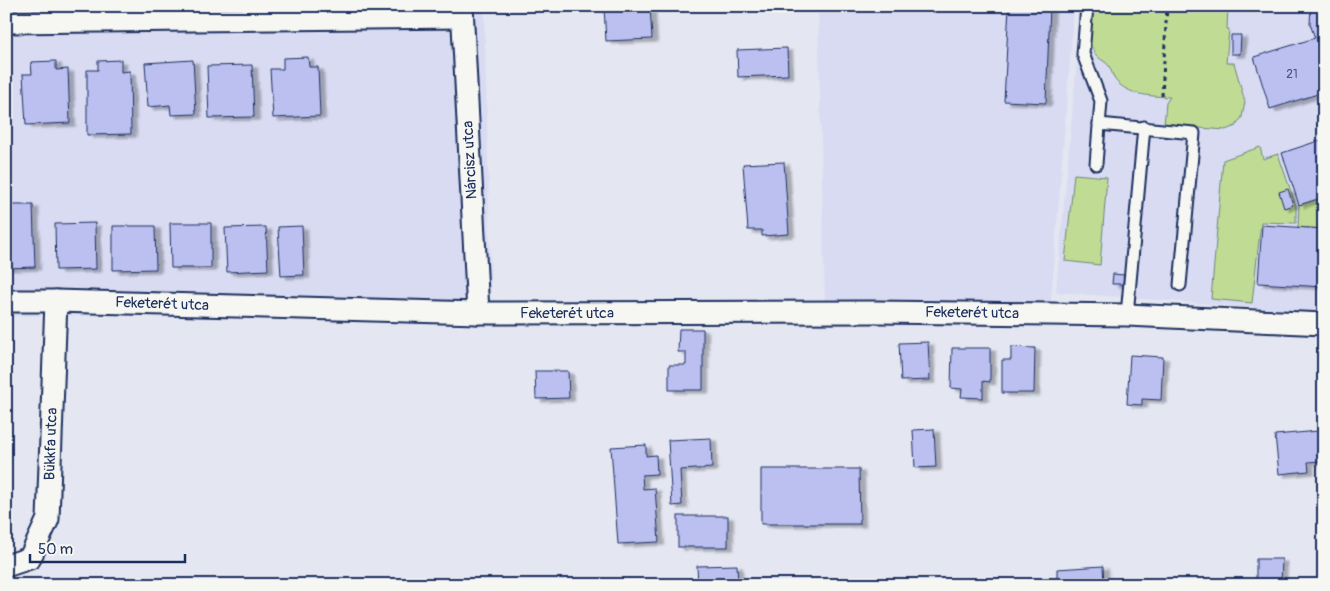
<svg xmlns="http://www.w3.org/2000/svg" width="1330" height="591" font-family="Pangolin,sans-serif">
<defs>
<filter id="shadow"><feDropShadow dx="5.5" dy="3" stdDeviation="1" flood-color="#0004"/></filter>
</defs>
<rect width="100%" height="100%" fill="#e4e6f2"/>
<filter id="ink" filterUnits="userSpaceOnUse"><feTurbulence type="fractalNoise" baseFrequency=".02" numOctaves="2"/><feDisplacementMap in="SourceGraphic" scale="10" xChannelSelector="R" yChannelSelector="G"/><feConvolveMatrix kernelMatrix="1 2 1 2 8 2 1 2 1" color-interpolation-filters="sRGB"/></filter>
<g filter="url(#ink)">
<g fill="#d8dbf2">
<path d="M6 6H484L491 288 478 313 6 316Z"/>
<path d="M818 6H1074L1049 326 825 308Z"/>
<path d="M1082 6H1324V313L1056 292Z"/>
</g>
<g fill="#c0dc94" stroke="#6e8679">
<path d="M1090 6H1228L1227 29H1229L1226 63H1234L1245 102 1242 117 1236 126 1225 130 1164 125 1166 103 1170 97C1152 96 1132 96 1118 83 1113 79 1112 71 1109 66 1106 61 1100 60 1097 56 1086 44 1089 21 1090 6Z"/>
<path d="M1260 147 1263 159 1278 154 1296 206V223L1261 222 1252 303 1211 299 1223 160Z"/>
<path d="M1074 174 1107 177 1100 265 1065 261Z"/>
<path d="M1324 197V229L1298 227 1299 205Z"/>
</g>
<g fill="#bbc0f1" stroke="#1b2f5e" filter="url(#shadow)">
<path d="M650 6 652 39 606 41 604 8Z"/>
<path d="M1009 6H1050L1046 103 1004 101Z"/>
<path d="M1311 6H1324V92L1270 109 1254 57 1315 38 1310 24Z"/>
<path d="M1231 35H1241L1240 54H1231Z"/>
<path d="M787 48 788 75 738 77 737 50Z"/>
<path d="M308 57 309 67H318L320 116 273 118 270 69H283V58Z"/>
<path d="M121 60V72L130 71 131 134 87 135V70H98V61Z"/>
<path d="M193 60 196 114 171 115 170 105 148 107 145 63Z"/>
<path d="M56 61V70L68 69 70 123 26 125 23 74H32L31 62Z"/>
<path d="M252 65 254 117 209 118 207 66Z"/>
<path d="M1324 139V197L1299 205 1282 153Z"/>
<path d="M784 162 789 234 762 236V230H748L743 164Z"/>
<path d="M1288 189 1293 205 1284 208 1279 192Z"/>
<path d="M6 205H33L35 267 6 268Z"/>
<path d="M95 223 96 269 56 270 55 224Z"/>
<path d="M170 223H211V268H171Z"/>
<path d="M1262 225 1324 229V287L1258 283Z"/>
<path d="M113 226H155L156 269 113 270Z"/>
<path d="M302 226 304 275 281 276 278 227Z"/>
<path d="M266 227 268 270 227 272 225 228Z"/>
<path d="M1113 274 1124 275 1123 284H1112Z"/>
<path d="M679 329H703V390H669V365H686V352H678Z"/>
<path d="M928 342 930 380 901 381 899 343Z"/>
<path d="M1011 347 1035 348 1034 393H1002V360H1011Z"/>
<path d="M952 348H990V382L983 381V398L961 397 962 389 951 388Z"/>
<path d="M1130 355 1163 357 1161 400 1142 399V405L1127 404Z"/>
<path d="M535 371H568L569 398 536 399Z"/>
<path d="M934 429 936 467 915 468 913 430Z"/>
<path d="M1318 431 1320 461 1308 462 1309 471 1279 474 1275 435Z"/>
<path d="M711 438 712 468 680 470 682 505 672 506 668 440Z"/>
<path d="M646 445V456L656 455 657 474 642 475 643 489 655 488 659 542 618 544 611 447Z"/>
<path d="M761 469H859L860 524H761Z"/>
<rect x="678" y="516" width="50" height="31"/>
<path d="M1256 559H1282L1281 585H1256Z"/>
<path d="M737 565 738 585H698L697 566Z"/>
<path d="M1103 566 1104 585H1057V569Z"/>
</g>
<g fill="none" stroke-linecap="round" stroke-linejoin="round">
<g stroke="#1b2f5e" stroke-width="15">
<g id="lane">
<path d="M1087 6 1083 54 1101 101 1096 164"/>
<path d="M1099 124 1194 133 1180 285"/>
<path d="M1127 315 1144 127"/>
</g>
</g>
<g stroke="#1b2f5e" stroke-width="25">
<g id="street">
<path d="M462 6 478 313"/>
<path d="M6 22 462 17"/>
<path d="M6 301H56L478 313 876 312 1127 315 1324 324"/>
<path d="M6 566 30 558 48 519 56 301"/>
</g>
</g>
<path stroke="#1b2f5e" stroke-width="3" stroke-dasharray="4 4" stroke-linecap="butt" d="M1162 96 1167 6"/>
<use href="#lane" stroke="#f6f6f2" stroke-width="11"/>
<use href="#street" stroke="#f6f6f2" stroke-width="21"/>
</g>
</g>
<g text-anchor="middle" dominant-baseline="central" stroke-width="4.5" stroke-linejoin="round" paint-order="stroke">
<g font-size="12" fill="#435383">
<text x="1292" y="74">21</text>
</g>
<g font-size="15" fill="#1b2f5e" stroke="#f6f6f2">
<text transform="translate(470 160) rotate(-93)">Nárcisz utca</text>
<text transform="translate(162 304) rotate(2)">Feketerét utca</text>
<text x="567" y="313">Feketerét utca</text>
<text transform="translate(972 313) rotate(1)">Feketerét utca</text>
<text transform="translate(51 444) rotate(-88)">Bükkfa utca</text>
</g>
</g>
<rect width="1330" height="591" fill="none" stroke="#f6f6f2" stroke-width="25"/>
<rect x="12" y="12" width="1305" height="566" fill="none" stroke="#1b2f5e" stroke-width="2" filter="url(#ink)"/>
<path d="M30 554v8h155v-8" fill="none" stroke="#1b2f5e" stroke-width="2.5"/>
<text x="38" y="554" font-size="15" fill="#1b2f5e" stroke="#f6f6f2" stroke-width="4" paint-order="stroke">50 m</text>
</svg>
